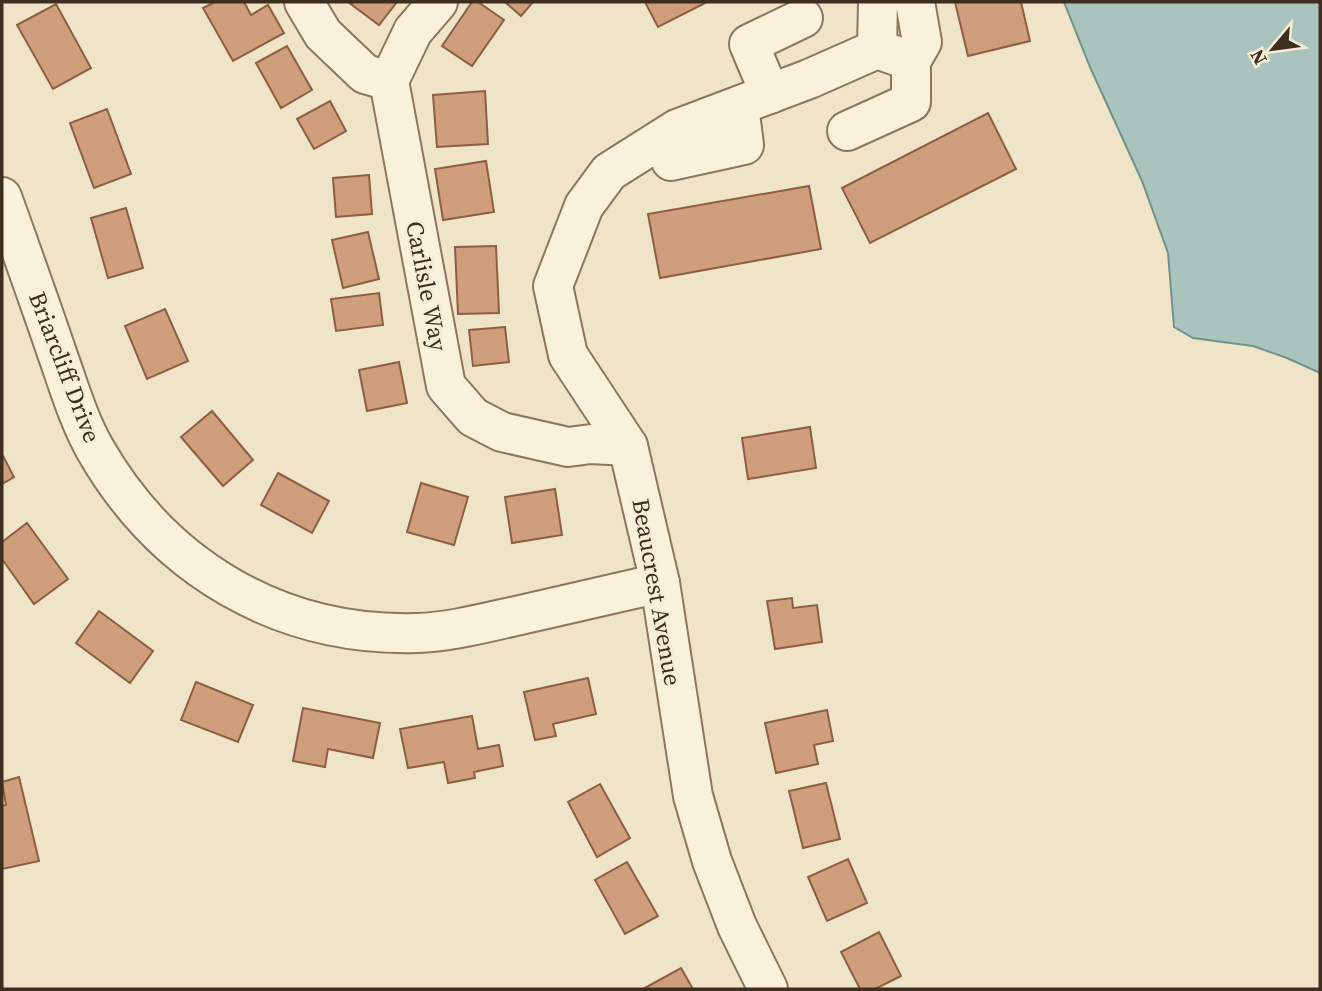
<svg xmlns="http://www.w3.org/2000/svg" width="1322" height="991" font-family="'Source Serif 4',serif">
<rect width="100%" height="100%" fill="#f0e4c8"/>
<path fill="#a9c4bc" stroke="#6f938a" stroke-width="2" d="M1064 2H1320V373L1287 358 1253 346 1193 338 1174 327 1168 253 1142 181 1090 67Z"/>
<g fill="#cf9f7d" stroke="#8d5f41" stroke-width="2">
<path d="M215 2H244L251 15 268 5 284 33 233 61 203 8Z"/>
<path d="M348 2H397L379 25Z"/>
<path d="M472 2H478L504 20 472 66 442 46Z"/>
<path d="M505 2H533L521 16Z"/>
<path d="M645 2H707L658 27Z"/>
<path d="M955 2H1021L1030 41 968 56Z"/>
<path d="M56 4 91 68 53 89 17 25Z"/>
<path d="M287 46 312 90 281 108 256 63Z"/>
<path d="M485 91 488 144 437 147 433 95Z"/>
<path d="M330 101 346 131 314 149 297 119Z"/>
<path d="M107 109 131 174 94 188 70 123Z"/>
<path d="M988 113 1016 169 870 243 842 188Z"/>
<path d="M486 161 494 212 443 220 435 169Z"/>
<path d="M369 175 372 214 336 217 333 178Z"/>
<path d="M809 186 821 249 660 278 648 214Z"/>
<path d="M126 208 143 268 108 278 91 218Z"/>
<path d="M368 232 379 279 343 288 332 240Z"/>
<path d="M496 246 499 313 458 314 455 247Z"/>
<path d="M379 293 383 325 336 331 331 299Z"/>
<path d="M165 309 188 361 147 379 125 326Z"/>
<path d="M505 327 509 362 473 366 469 330Z"/>
<path d="M399 362 407 403 367 411 359 370Z"/>
<path d="M212 411 253 460 223 486 181 437Z"/>
<path d="M810 427 816 468 748 479 742 438Z"/>
<path d="M2 454 14 477 2 484Z"/>
<path d="M278 473 329 501 312 533 261 505Z"/>
<path d="M421 483 468 497 454 545 407 532Z"/>
<path d="M555 489 562 535 512 543 505 497Z"/>
<path d="M27 523 68 579 34 604 2 559V542Z"/>
<path d="M792 598 793 608 817 605 822 642 775 649 767 601Z"/>
<path d="M99 611 153 651 130 683 76 643Z"/>
<path d="M588 678 596 714 553 724 556 736 535 740 524 692Z"/>
<path d="M196 682 253 705 238 742 181 720Z"/>
<path d="M303 708 380 723 373 758 328 749 325 767 293 761Z"/>
<path d="M827 710 833 741 814 745 818 764 776 773 765 723Z"/>
<path d="M472 716 478 749 499 745 503 766 474 772 475 778 448 783 444 762 408 768 400 729Z"/>
<path d="M19 777 39 861 2 869V806L6 805 2 782Z"/>
<path d="M826 783 840 839 803 848 789 791Z"/>
<path d="M600 784 630 838 597 857 568 802Z"/>
<path d="M848 859 867 903 827 921 808 877Z"/>
<path d="M627 862 658 916 625 934 595 880Z"/>
<path d="M879 932 901 976 875 989H860L841 952Z"/>
<path d="M681 968 693 989H643Z"/>
</g>
<g fill="none" stroke-linecap="round" stroke-linejoin="round">
<g stroke="#8d765c" stroke-width="42">
<g id="minor">
<path d="M304 2 323 34 365 74 389 81"/>
<path d="M438 2 413 31 389 81 446 386 473 417 502 432 568 447 591 444 628 446"/>
<path d="M877 49 878 2"/>
<path d="M770 94 749 44 803 18"/>
<path d="M847 131 911 102V61"/>
<path d="M671 161 744 145 739 106"/>
<path d="M2 197C21 250 40 303 58 356 69 387 79 421 95 449 163 568 280 637 417 633 450 632 484 623 516 616 564 605 612 594 660 583"/>
<path d="M768 989 737 926 712 861 693 796 660 583 628 446 568 355 553 286 584 206 609 172 677 129 809 79 877 49 911 61 922 42 915 2"/>
</g>
</g>
<use href="#minor" stroke="#faf1dc" stroke-width="38"/>
</g>
<g text-anchor="middle" dominant-baseline="central" stroke-width="5" stroke-linejoin="round" paint-order="stroke">
<g font-size="24" fill="#3d2e20" stroke="#f7eed8">
<text transform="translate(427 286) rotate(79)">Carlisle Way</text>
<text transform="translate(65 367) rotate(69)">Briarcliff Drive</text>
<text transform="translate(657 592) rotate(80)">Beaucrest Avenue</text>
</g>
</g>
<rect width="1322" height="991" fill="none" stroke="#3d2e20" stroke-width="7"/>
<g transform="translate(1273 49) rotate(241)" stroke="#f7eed8" stroke-width="5" paint-order="stroke">
<path d="M0-5L12 26L0 18L-12 26Z" fill="#3d2e20"/>
<text y="-10" font-size="19" font-weight="bold" text-anchor="middle" fill="#3d2e20">N</text>
</g>
</svg>
